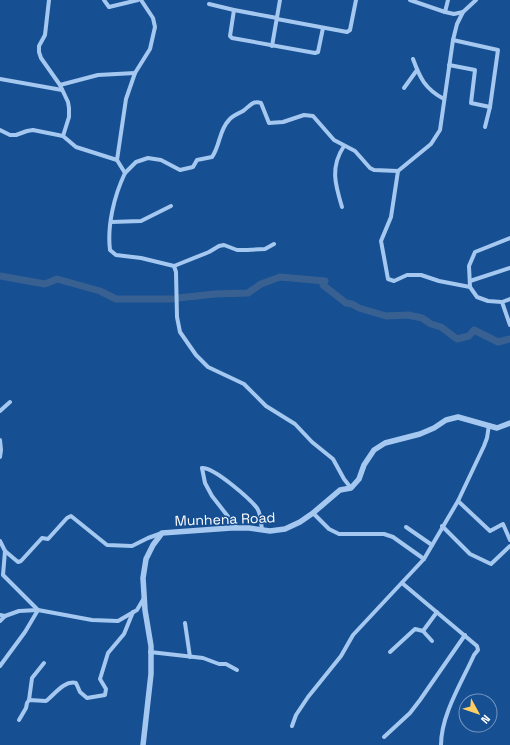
<svg xmlns="http://www.w3.org/2000/svg" width="510" height="745" font-family="'Space Grotesk',sans-serif">
<rect width="100%" height="100%" fill="#164f92"/>
<g fill="none" stroke-linecap="round" stroke-linejoin="round">
<g stroke="#386192" stroke-width="7">
<path d="M0 276 45 284 57 279 100 291 116 299H173"/>
<path d="M178 298 215 294 248 293 261 284 280 277 325 281 323 285 346 303 352 304 359 308 386 316 408 315 422 318 431 324 441 327 457 339 469 336 474 330 498 342 510 339"/>
</g>
<g stroke="#a5c8f0" stroke-width="4">
<path d="M49 0 45 35 39 46V52L41 58 60 85 68 102 69 108V117L63 136"/>
<path d="M104 0 109 7 138 0"/>
<path d="M141 0 153 18 155 27 150 49 135 73 126 99 117 160 125 173C114 196 107 226 110 250L116 255 141 258 174 266 176 272 177 317 180 332 196 355 208 367 244 384 266 406 295 424 312 442 333 459 344 479 351 488"/>
<path d="M410 0 445 12 454 14 463 12"/>
<path d="M209 4 234 10 277 18"/>
<path d="M234 10 230 36 232 38 315 53 318 52 323 28"/>
<path d="M445 12 448 0"/>
<path d="M277 19 347 32 350 30 356 0"/>
<path d="M453 40 498 50 490 107 485 127"/>
<path d="M272 46 280 0"/>
<path d="M413 59C420 78 425 89 444 99"/>
<path d="M449 65 475 70 471 103 490 107"/>
<path d="M0 79 62 90"/>
<path d="M60 85 98 75 135 73"/>
<path d="M404 88 417 70"/>
<path d="M0 130 10 135H16L27 131 33 130 63 136 76 147 117 160"/>
<path d="M125 173 136 162 148 158 161 160 180 170 193 167 197 160 212 157C220 146 219 130 229 120 233 115 238 114 243 111 249 107 252 100 261 103L269 123 283 122 304 115 313 116 334 140 355 151 370 168 374 170 398 171"/>
<path d="M342 207C335 184 330 167 344 146"/>
<path d="M111 222 141 221 171 206"/>
<path d="M510 238 475 252 469 266 470 287 477 297 488 301 502 302 510 325"/>
<path d="M174 266 209 252 219 246 224 245 237 250H247L265 249 274 244"/>
<path d="M470 281 510 268"/>
<path d="M470 287 439 281 421 275H407L394 281 388 279 381 241 391 217 398 171 431 144 440 130 453 40 457 24 463 12 476 0"/>
<path d="M502 302 510 299"/>
<path d="M0 411 10 402"/>
<path d="M0 440 1 450 0 457"/>
<path d="M458 501 490 531 503 524 510 540"/>
<path d="M313 513 329 529 339 534H384L393 537 424 559"/>
<path d="M442 526 470 554 491 564 510 546"/>
<path d="M406 527 432 545"/>
<path d="M237 528 212 496 205 483 202 468C214 467 250 499 257 508 261 514 261 523 262 530"/>
<path d="M0 541 5 551 3 575 38 610 25 632 0 666"/>
<path d="M5 551 18 562 21 561 42 538 48 539 67 518 71 516 107 545 132 546 148 538 162 533"/>
<path d="M402 583 477 646 478 650 474 655C462 682 441 715 441 745"/>
<path d="M0 615 5 616 19 611 38 610 92 620 118 621 137 610 144 598"/>
<path d="M0 621 5 616"/>
<path d="M185 623 190 657"/>
<path d="M432 641 423 631 437 612"/>
<path d="M150 652 203 658 219 664H226L237 670"/>
<path d="M390 652 415 629 423 631"/>
<path d="M29 700 32 678 44 663"/>
<path d="M19 720 26 708 27 703 29 700 46 701C54 695 64 680 76 683L80 692 87 698 105 695 106 689 100 679 108 653 124 634 133 612"/>
<path d="M292 726 296 715 308 697 341 656 353 635 424 559 458 501 484 446 487 438 489 425"/>
<path d="M384 737 410 713 420 700 465 635"/>
</g>
<path stroke="#a5c8f0" stroke-width="5.5" d="M143 745 151 674V646L145 610 143 578 146 559 153 545 162 533 231 528H249L270 531 285 529 300 522 313 513 340 490 351 488 359 479 364 465 374 450 385 443 420 434 434 428 446 420 458 417 497 428 510 423"/>
</g>
<g text-anchor="middle" dominant-baseline="central" stroke-width="3" stroke-linejoin="round" paint-order="stroke">
<g font-size="14" fill="#fff" stroke="#164f92">
<text transform="translate(225 519) rotate(-2)">Munhena Road</text>
</g>
</g>
<g transform="translate(478 713) rotate(130)"><circle r="19" fill="#164f92" stroke="#7395be"/>
<path d="M0-3L7 15L0 10L-7 15Z" fill="#ffcf64"/>
<text y="-6" font-size="11" font-weight="bold" text-anchor="middle" fill="#ffffff">N</text>
</g>
</svg>
